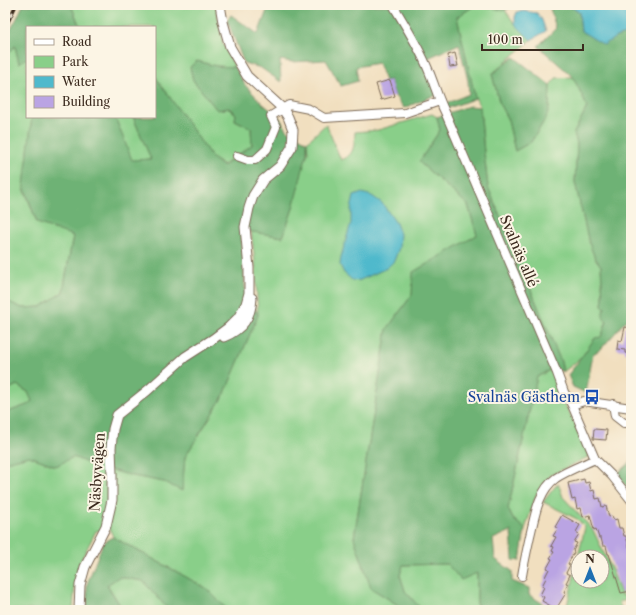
<svg xmlns="http://www.w3.org/2000/svg" width="636" height="615" font-family="'Libre Caslon Text',serif">
<rect width="100%" height="100%" fill="#fcf5e5"/>
<filter id="ink" filterUnits="userSpaceOnUse"><feTurbulence type="fractalNoise" baseFrequency=".025" numOctaves="2"/><feDisplacementMap in="SourceGraphic" scale="8" xChannelSelector="R" yChannelSelector="G"/><feConvolveMatrix kernelMatrix="1 2 1 2 8 2 1 2 1" color-interpolation-filters="sRGB"/></filter>
<filter id="wash" filterUnits="userSpaceOnUse"><feTurbulence type="fractalNoise" baseFrequency=".012" numOctaves="4" result="noise"/><feDisplacementMap in="SourceGraphic" scale="16" xChannelSelector="R" yChannelSelector="G"/><feGaussianBlur stdDeviation="0.9" result="paint"/><feColorMatrix in="noise" values="0 0 0 0 0 0 0 0 0 0 0 0 0 0 0 0 0 1.4 0 .05"/><feComposite in="paint" operator="in"/></filter>
<g filter="url(#wash)">
<rect width="100%" height="100%" fill="#f1dfbf"/>
<g fill="#89cf89" stroke="#627c54">
<path d="M71 5H216L223 44 235 67 216 66 197 61 190 67 193 80 217 110 229 108 236 114 235 120 251 128 252 145 223 165 213 159 155 76V27H80Z"/>
<path d="M474 6 505 10 515 24 531 40 492 74 500 105 508 120 515 151 531 142 546 118 549 109 550 85 556 78 573 77 580 91 587 107 574 133 577 144 575 182 589 243 595 258 601 266 603 298 602 305C611 315 605 327 601 338H595L581 358 563 372 561 362 488 187 484 153 480 107 475 97 457 17Z"/>
<path d="M15 46 19 63 27 58V117H32L24 188 37 223 73 235 63 292 41 307 22 308 5 300V58Z"/>
<path d="M432 114 437 117 440 130 419 162 468 205 477 235 414 272 412 295 387 329 354 538 371 588 406 610H228L206 588 113 537 110 529 96 531 79 564 75 583 73 610H5V462L29 456 56 466 73 457 92 465 133 476 164 482 182 490 185 457 225 393 258 315 255 262 251 231 283 237 293 208 301 173 308 152 307 142 326 124 341 160C355 155 354 145 355 132L378 130Z"/>
<path d="M115 117H133L151 159 132 161Z"/>
<path d="M554 368 563 401 577 427 590 456 551 475 536 495 525 529 513 519 508 509 537 377Z"/>
<path d="M17 385 28 392 32 401 27 405 5 413V391Z"/>
<path d="M558 483 563 497 593 530 611 568 622 596 631 594V599L619 602 622 610H566L578 559V581H602V557H578L585 527 577 519 543 502Z"/>
<path d="M448 564 477 573V610H422L405 591 400 575 403 565Z"/>
<path d="M119 577 143 581 169 610H123L107 584Z"/>
</g>
<g fill="#6eb275" stroke="#546e4a">
<path d="M23 5H71L80 27H27V58L19 63 15 46 5 58V39L16 20Z"/>
<path d="M269 5H518L505 10 474 6 457 17 475 97 476 98 446 109 445 104 469 94 468 81 459 44 428 58 443 96H433L404 108 395 96 390 80 385 81 378 63 356 67 358 81 341 86 326 60 292 62 280 60 281 82 261 68 244 63 227 20 231 15 258 34Z"/>
<path d="M549 5H568L579 12 581 31 616 37 631 32V316H630L601 349 593 354 586 393 573 387 568 375 581 358 595 338 601 337 607 321 603 317V311L605 308 602 305 603 298 601 266 595 258 589 243 575 182 577 144 574 133 587 107 580 91 573 77 538 46 556 28Z"/>
<path d="M514 57 550 85 549 109 546 118 531 142 515 151 508 120 500 105 492 74Z"/>
<path d="M197 61 216 66 235 67 245 85 263 104 279 117 288 131 307 142V153L293 208 283 237 241 230 245 288 258 315 225 393 185 457 182 491 164 482 133 476 92 465 73 457 56 466 29 456 5 462V413L27 405 32 401 28 392 17 385 5 391V300L22 308 41 307 63 292 73 236 37 223 24 186 32 117H115L132 160 151 159 133 117H155V76L213 159 223 166 252 145 251 128 235 120 236 114 229 108 217 110 193 80 190 67Z"/>
<path d="M469 106 480 107 484 153 488 187 561 362 563 372 553 368 537 377 508 509 513 519 525 529 520 561 513 560 511 531 493 539 495 559 512 571V581L529 588V595L542 603 541 610H477V573L461 580 447 564 403 565 400 575 405 591 422 610H406L371 588 354 538 387 329 412 295 413 272 477 235 468 205 419 162 440 130 437 117Z"/>
<path d="M631 462V492L616 475Z"/>
<path d="M113 537 206 588 228 610H169L143 581 119 577 107 585 123 610H87V584L103 543Z"/>
</g>
<g fill="#4fb9cc" stroke="#457275">
<path d="M568 5H631V32L616 37 604 45 581 31 579 12Z"/>
<path d="M524 11 537 13 542 20 546 31 531 40 515 24V17L517 12Z"/>
<path d="M362 193 372 196 382 203 396 223 400 234 399 248 394 261 387 268 358 281 352 280 344 273 340 265 341 257 344 246 351 223V209L354 196Z"/>
</g>
<g id="blocks">
<g fill="#baa4e3">
<path d="M455 53 458 66 450 67 448 55Z"/>
<path d="M390 80 395 96 381 100 376 84Z"/>
<path d="M625 327 631 328 630 344 631 345V354L625 353V350L617 349 618 340 622 341Z"/>
<path d="M594 429 607 430 606 440 593 439Z"/>
<path d="M584 479 585 483 589 482 591 491 594 490 596 499 600 498 602 507 606 506 609 517 612 516 614 520 617 519 619 528H622L624 536H626L631 554V591L621 593 609 554H608L606 546H603L601 538H599L596 529 594 530 590 515 583 517 581 508 577 509 575 499 572 500 568 483Z"/>
<path d="M562 515 580 525 576 532 579 534 574 542 577 543 573 551 574 552 568 564 570 565 566 573 570 575 566 583 568 584 564 592 566 593 556 609 542 601 544 597 540 595 544 587 542 586 546 578 545 577 549 569 547 568 552 559 550 558 554 552 552 551 554 547 551 546 556 537 553 536 558 528 555 527Z"/>
</g>
</g>
</g>
<g filter="url(#ink)">
<use href="#blocks" fill-opacity="0" stroke="#7b6956" stroke-width="1"/>
<g fill="none" stroke-linecap="round" stroke-linejoin="round">
<g stroke="#7b6956" stroke-width="10">
<g id="minor">
<path d="M393 5C405 25 419 47 428 69 434 83 438 98 445 112L557 373 564 392 572 405 595 459 612 476 631 500"/>
<path d="M237 156 248 160H255L267 149 276 127 271 116 289 105 309 109 324 118 405 113 440 101"/>
<path d="M613 404 615 416 624 423H631"/>
<path d="M572 405 584 401 631 408"/>
<path d="M522 576C524 563 527 550 530 536 535 516 538 491 556 478 568 470 583 465 595 459"/>
</g>
</g>
<g stroke="#7b6956" stroke-width="11">
<g id="tertiary">
<path d="M224 337C242 329 251 318 252 298"/>
<path d="M79 610 80 585 85 567 106 526 112 500V474L111 448 113 429 117 415 147 391 185 357 213 339 229 327 238 318 246 304 249 293V268L245 227 249 208 253 196 263 180 280 166 292 147 293 130 288 117 282 108 247 76 230 47 223 22 220 5"/>
</g>
</g>
<use href="#minor" stroke="#fff" stroke-width="8"/>
<use href="#tertiary" stroke="#fff" stroke-width="9"/>
<g stroke="#3b2a1e" stroke-width="3.5">
<path id="rail" d="M5 28 16 5"/>
</g>
<use href="#rail" stroke="#fcf5e5" stroke-width="2" stroke-dasharray="6" stroke-linecap="butt"/>
</g>
</g>
<defs>
<g id="bus-bare" transform="scale(1.2)"><path d="M-5-6H5V4H4V6H2V4H-2V6H-4V4H-5ZM-3.5-4V0h7V-4ZM-3.5 1.2v1.5H-2V1.2ZM2 1.2v1.5H3.5V1.2Z" fill="#1a4fb4" stroke="#fcf5e5" stroke-width="2.5" paint-order="stroke"/></g>
</defs>
<g fill-rule="evenodd">
<use href="#bus-bare" x="592" y="397"/>
</g>
<g text-anchor="middle" dominant-baseline="central" stroke-width="4" stroke-linejoin="round" paint-order="stroke">
<g font-size="14" fill="#3b2a1e" stroke="#fcf5e5">
<text transform="translate(519 251) rotate(67)">Svalnäs allé</text>
<text transform="translate(97 472) rotate(-86)">Näsbyvägen</text>
</g>
<g font-size="14" fill="#164399" stroke="#fcf5e5" text-anchor="end">
<text x="580" y="397">Svalnäs Gästhem</text>
</g>
</g>
<rect width="636" height="615" fill="none" stroke="#fcf5e5" stroke-width="20"/>
<rect x="26" y="26" width="130" height="92" fill="#fcf5e5" stroke="#afa495"/>
<rect x="34" y="39" width="20" height="6" fill="#ffffff" stroke="#afa495"/>
<text x="62" y="46" font-size="12" fill="#3b2a1e">Road</text>
<rect x="34" y="56" width="20" height="12" fill="#89cf89" stroke="#afa495"/>
<text x="62" y="66" font-size="12" fill="#3b2a1e">Park</text>
<rect x="34" y="76" width="20" height="12" fill="#4fb9cc" stroke="#afa495"/>
<text x="62" y="86" font-size="12" fill="#3b2a1e">Water</text>
<rect x="34" y="96" width="20" height="12" fill="#baa4e3" stroke="#afa495"/>
<text x="62" y="106" font-size="12" fill="#3b2a1e">Building</text>
<g transform="translate(590 569)"><circle r="19" fill="#fcf5e5" stroke="#afa495"/>
<path d="M0-3L7 15L0 10L-7 15Z" fill="#1f6fb2"/>
<text y="-6" font-size="11" font-weight="bold" text-anchor="middle" fill="#3b2a1e">N</text>
</g>
<path d="M482 44v6h101v-6" fill="none" stroke="#3b2a1e" stroke-width="2"/>
<text x="488" y="44" font-size="12" fill="#3b2a1e" stroke="#fcf5e5" stroke-width="3" paint-order="stroke">100 m</text>
</svg>
